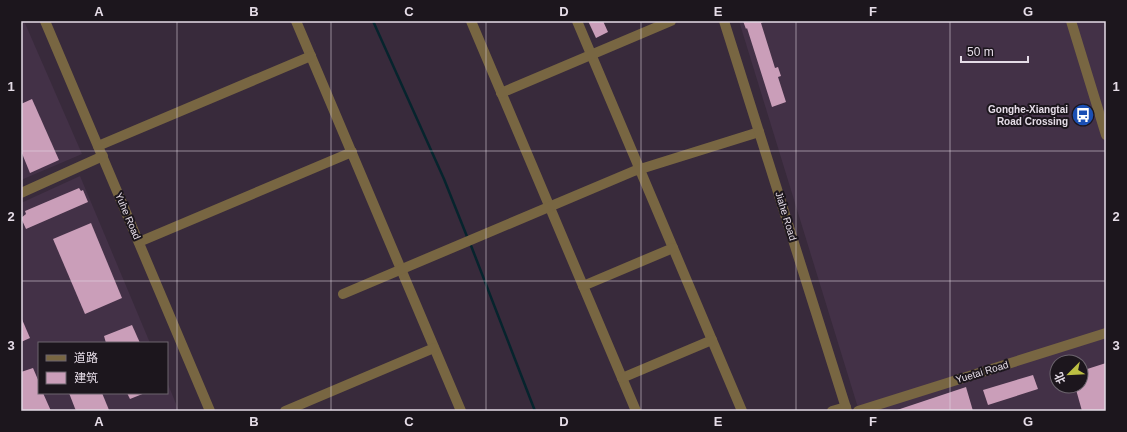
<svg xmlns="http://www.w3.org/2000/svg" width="1127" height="432" font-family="Arial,'Noto Sans SC',sans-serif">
<rect width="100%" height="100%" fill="#382a3b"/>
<g fill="#433147" fill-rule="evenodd">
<path d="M21 21H24L82 154 21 180Z"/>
<path d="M739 21H1106V411H859ZM1057 362H1081V386H1057Z"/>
<path d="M80 176 150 343H39V393H167V382L179 411H21V203Z"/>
</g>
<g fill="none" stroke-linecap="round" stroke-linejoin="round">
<g stroke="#06242d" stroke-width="2.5">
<path d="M373 21 444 179 468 239"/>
<path d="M470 243 535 411"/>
</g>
</g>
<g fill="#ca9eb9">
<path d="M588 21H603L608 32 596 38Z"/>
<path d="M743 21H765L761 23 775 68 778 67 781 76 778 77 786 102 772 107 747 28 746 29Z"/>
<path d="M32 99 59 160 30 173 21 151V104Z"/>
<path d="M79 188 81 191 83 190 88 202 26 229 21 218 26 214 25 211Z"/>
<path d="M91 223 122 298 85 314 53 239Z"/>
<path d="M21 317 30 338 21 342Z"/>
<path d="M132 325 140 343H106L104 336Z"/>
<path d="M1106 363V411H1082L1075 386H1081V371Z"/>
<path d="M33 368 39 382V393H43L51 411H21V372Z"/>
<path d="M1033 375 1038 389 988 405 983 390Z"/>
<path d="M966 387 973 411H894Z"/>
<path d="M69 393H102L109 410 76 411Z"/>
<path d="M127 393H145L130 399Z"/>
</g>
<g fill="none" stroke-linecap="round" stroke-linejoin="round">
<g stroke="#786642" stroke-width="10">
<path d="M45 21 210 411"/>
<path d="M296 21 461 411"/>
<path d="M471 21 636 411"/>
<path d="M577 21 742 411"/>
<path d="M1071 21 1106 135"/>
<path d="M501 93 671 21"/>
<path d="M98 146 311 56"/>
<path d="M21 193 103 156"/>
<path d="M139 242 352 152"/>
<path d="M583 286 673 248"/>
<path d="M343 294 634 171 759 132"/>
<path d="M622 378 712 340"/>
<path d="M285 411 434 348"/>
<path d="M832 411 846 407"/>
<path d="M858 411 1106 333"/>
</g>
<path stroke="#786642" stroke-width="10" d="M724 21 847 411"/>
</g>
<path fill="none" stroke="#e5dce7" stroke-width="1" stroke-opacity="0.55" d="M177 21V411M331 21V411M486 21V411M641 21V411M796 21V411M950 21V411M21 151H1106M21 281H1106"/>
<defs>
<g id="bus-disc" transform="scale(1.15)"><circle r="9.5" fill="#1a4fb4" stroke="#1c161d"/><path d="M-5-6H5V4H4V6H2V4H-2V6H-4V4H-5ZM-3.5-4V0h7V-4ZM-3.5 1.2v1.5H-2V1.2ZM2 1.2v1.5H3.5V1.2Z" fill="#fff"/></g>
</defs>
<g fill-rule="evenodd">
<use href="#bus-disc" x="1083" y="115"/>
</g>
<g text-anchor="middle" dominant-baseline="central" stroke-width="4" stroke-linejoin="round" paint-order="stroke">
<g font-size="10" font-weight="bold" fill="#e5dce7" stroke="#1c161d" text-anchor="end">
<text x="1068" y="109">Gonghe-Xiangtai<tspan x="1068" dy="12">Road Crossing</tspan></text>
</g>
<g font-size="10" fill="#e5dce7" stroke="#1c161d">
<text transform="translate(128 216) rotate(67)">Yuhe Road</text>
<text transform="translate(786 216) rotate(73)">Jiahe Road</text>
<text transform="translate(982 372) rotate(-17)">Yuetai Road</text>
</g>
</g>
<rect width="1127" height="432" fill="none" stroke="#1c161d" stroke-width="44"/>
<rect x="38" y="342" width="130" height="52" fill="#1c161d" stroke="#6c656e"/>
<rect x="46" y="355" width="20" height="6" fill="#786642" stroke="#6c656e"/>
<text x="74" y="362" font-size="12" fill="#e5dce7">道路</text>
<rect x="46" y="372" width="20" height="12" fill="#ca9eb9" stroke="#6c656e"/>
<text x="74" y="382" font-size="12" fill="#e5dce7">建筑</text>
<g transform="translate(1069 374) rotate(246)"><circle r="19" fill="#1c161d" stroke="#6c656e"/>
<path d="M0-3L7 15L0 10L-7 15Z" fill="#bcbf43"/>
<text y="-6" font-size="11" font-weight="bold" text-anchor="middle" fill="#e5dce7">北</text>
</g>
<path d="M961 56v6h67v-6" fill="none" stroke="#e5dce7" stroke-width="2"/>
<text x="967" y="56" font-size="12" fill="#e5dce7" stroke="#1c161d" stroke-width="3" paint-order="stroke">50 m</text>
<rect x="22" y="22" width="1083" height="388" fill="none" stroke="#e5dce7" stroke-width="1.5"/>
<g font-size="13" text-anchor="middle" font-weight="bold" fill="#e5dce7">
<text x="99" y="16">A</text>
<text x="254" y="16">B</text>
<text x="409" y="16">C</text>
<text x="564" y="16">D</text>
<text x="718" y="16">E</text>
<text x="873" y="16">F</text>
<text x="1028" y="16">G</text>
<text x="11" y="91">1</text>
<text x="1116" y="91">1</text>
<text x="11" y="221">2</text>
<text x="1116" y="221">2</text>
<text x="11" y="350">3</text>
<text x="1116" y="350">3</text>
<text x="99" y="426">A</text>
<text x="254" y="426">B</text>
<text x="409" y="426">C</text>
<text x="564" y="426">D</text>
<text x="718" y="426">E</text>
<text x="873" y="426">F</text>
<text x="1028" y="426">G</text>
</g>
</svg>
